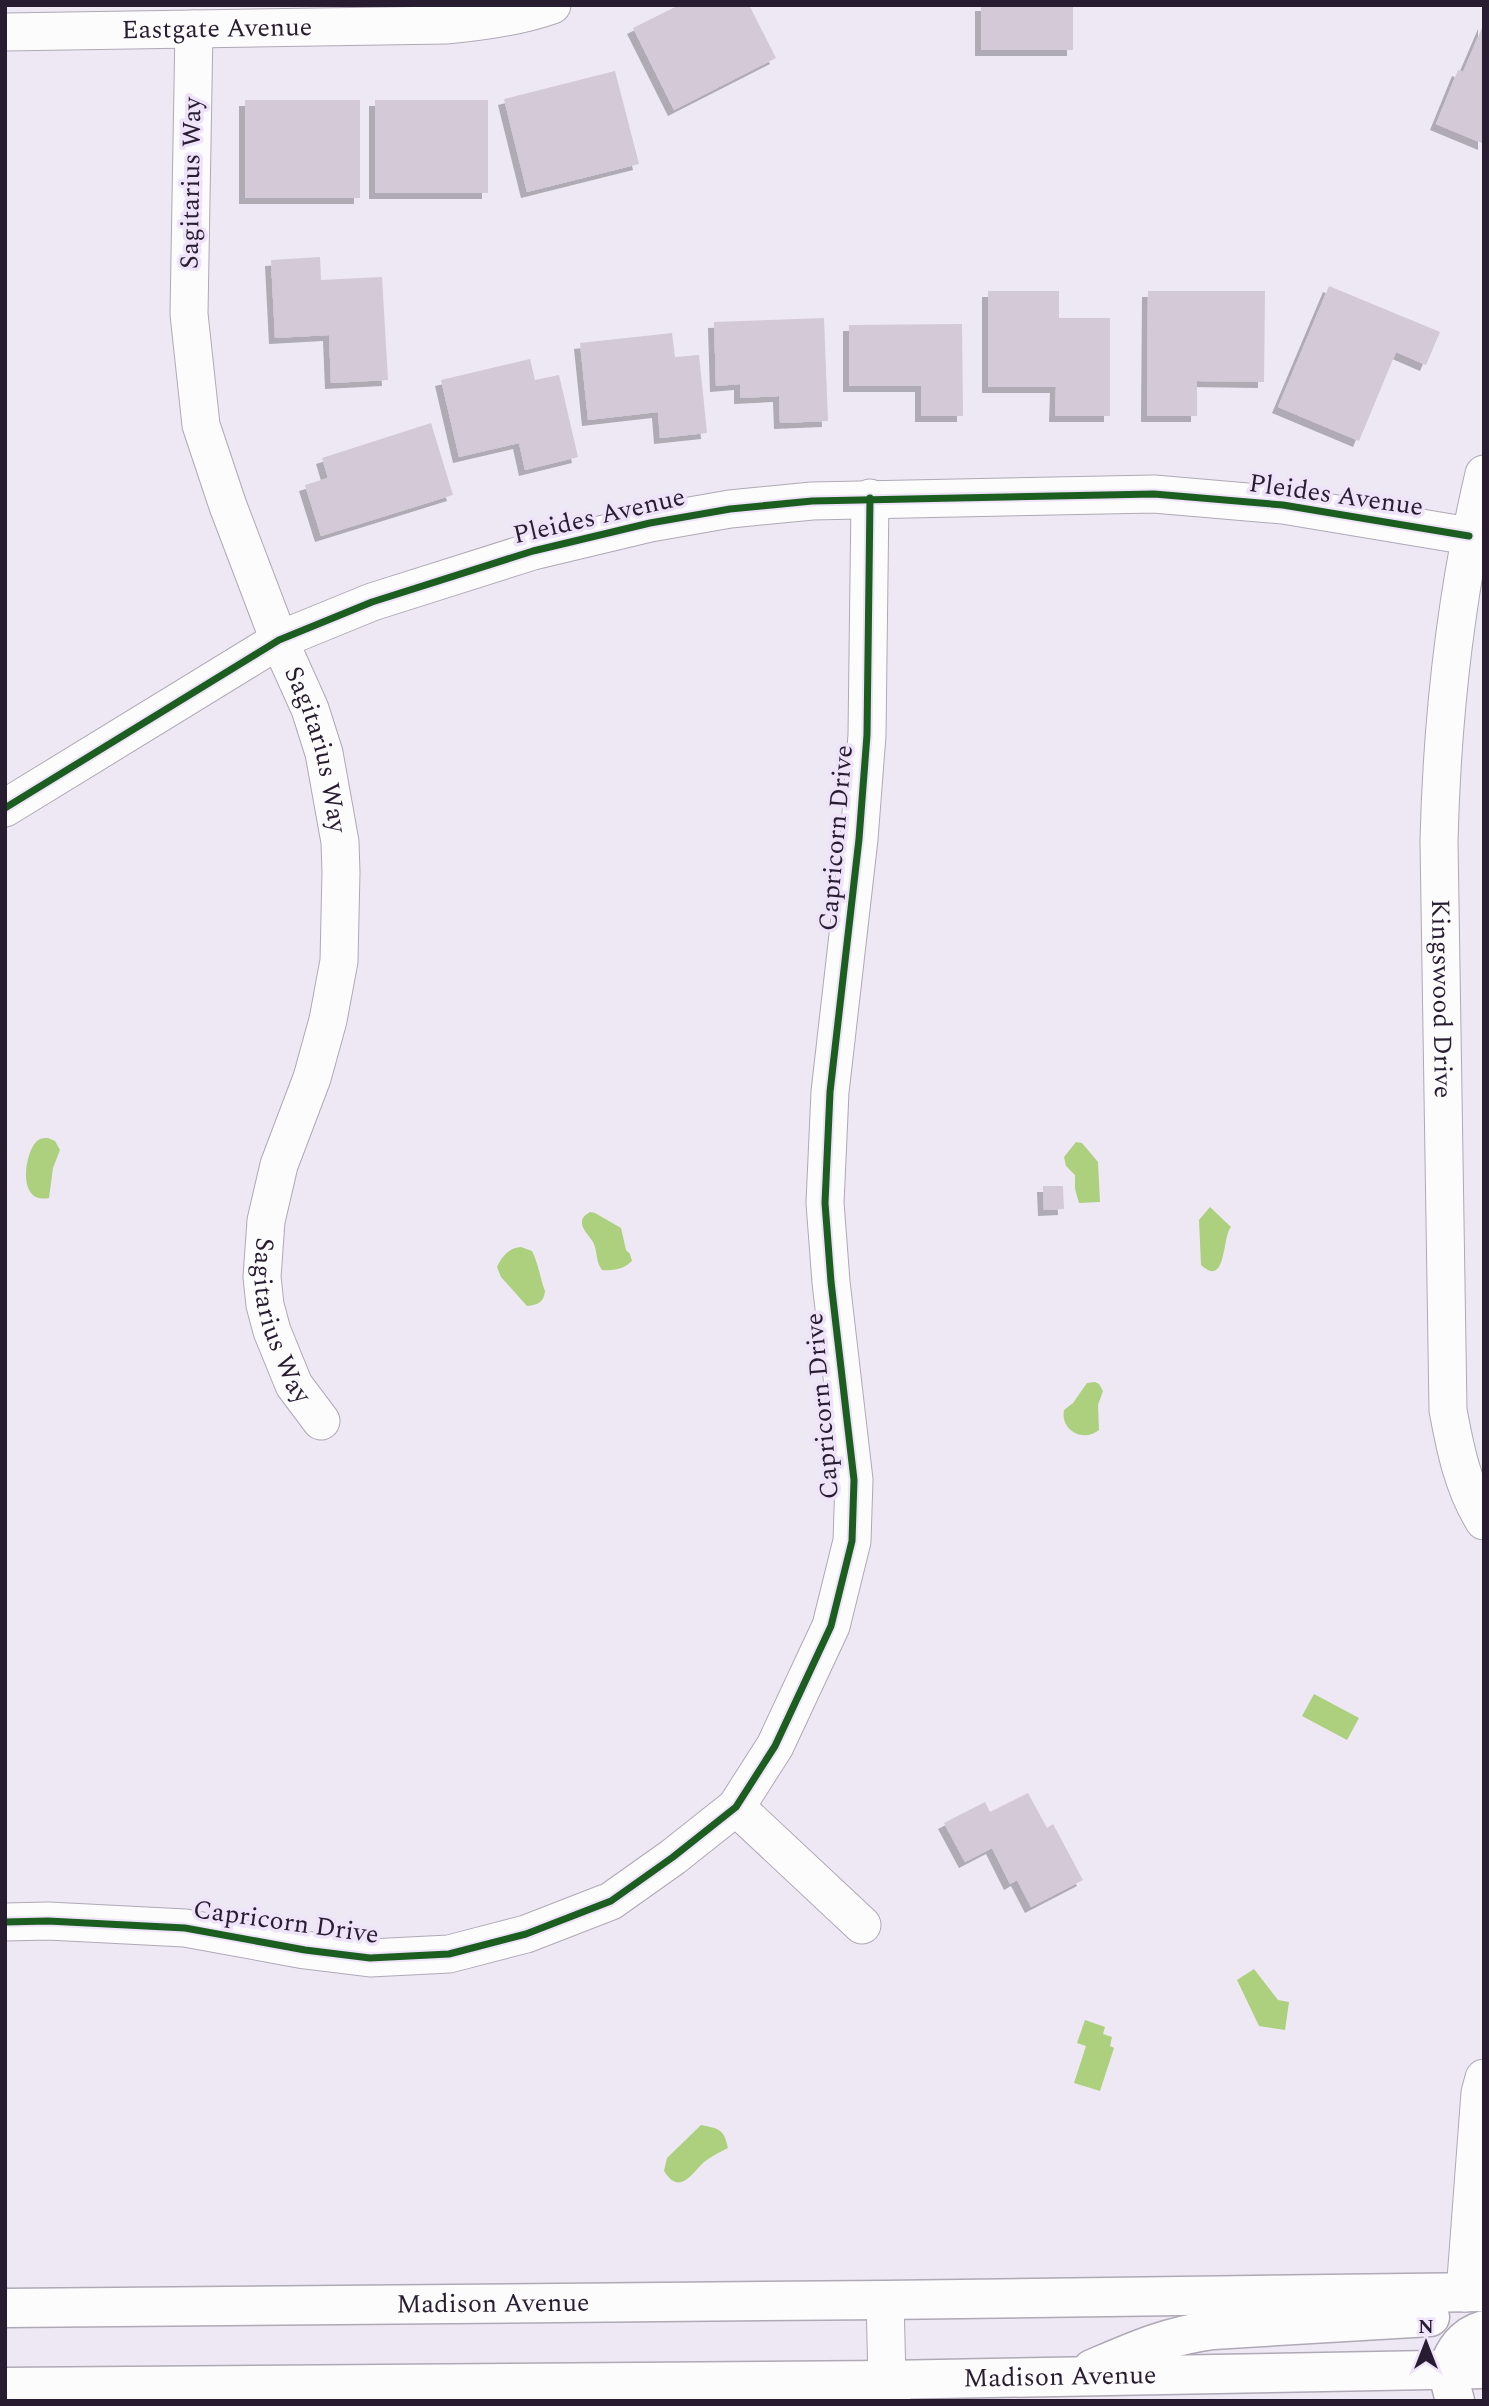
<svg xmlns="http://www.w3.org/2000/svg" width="1489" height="2406" font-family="Spectral,serif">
<defs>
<filter id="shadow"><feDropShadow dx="-6" dy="6" stdDeviation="0" flood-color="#0004"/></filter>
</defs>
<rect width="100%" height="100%" fill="#eee8f4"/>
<g fill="#add07e">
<path d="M48 1138 55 1141 60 1150 53 1168 49 1198C16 1205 25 1151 37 1141 41 1138 43 1138 48 1138Z"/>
<path d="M1076 1142 1082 1143 1098 1162 1100 1202 1079 1203 1075 1189V1175L1066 1166 1064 1157Z"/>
<path d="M1210 1207 1231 1227C1222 1236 1227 1289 1201 1265L1199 1220Z"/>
<path d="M590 1212 595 1213 621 1228 626 1250 630 1254 632 1261C624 1269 613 1271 602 1270 595 1261 598 1251 593 1242 589 1235 581 1229 582 1221 583 1216 586 1215 590 1212Z"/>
<path d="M521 1247 532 1251C538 1262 540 1278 545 1291 544 1302 538 1305 527 1306L501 1277 497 1267C502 1256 509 1248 521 1247Z"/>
<path d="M1095 1382 1099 1384 1103 1391 1098 1405 1099 1430C1083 1443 1060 1430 1064 1410L1073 1403 1087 1383Z"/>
<path d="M1314 1694 1359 1718 1347 1740 1302 1716Z"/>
<path d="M1254 1969 1278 2000 1289 2002 1285 2030 1259 2026 1237 1980Z"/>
<path d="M1085 2020 1105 2027 1103 2034 1112 2037 1110 2046 1114 2048 1100 2091 1074 2083 1086 2046 1077 2043Z"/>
<path d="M701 2125C720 2129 724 2129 728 2148 720 2152 710 2157 703 2163 690 2176 679 2195 664 2171L667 2158Z"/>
</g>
<g fill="#d4c9d6" filter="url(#shadow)">
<path d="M679 5H749L776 58 674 110 633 28Z"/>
<rect x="981" y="5" width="92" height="45"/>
<path d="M1484 23V144L1436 124 1458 70 1463 72Z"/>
<path d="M615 71 639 164 527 192 504 99Z"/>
<rect x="245" y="100" width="115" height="98"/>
<rect x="375" y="100" width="113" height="93"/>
<path d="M320 257 321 280 382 277 388 380 331 383 329 335 275 338 271 260Z"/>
<path d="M1329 286 1440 332 1426 365 1396 352 1359 441 1278 407Z"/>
<path d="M988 291H1059V318H1110V416H1055L1056 387H988Z"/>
<path d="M1148 291H1265L1264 382 1197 381V416H1147Z"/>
<path d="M824 318 828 421 780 423 779 396 740 398V384L716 386 714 322Z"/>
<path d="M962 324 963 416H921V386H849V325Z"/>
<path d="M672 333 675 357 699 355 707 433 660 438 658 412 588 420 580 343Z"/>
<path d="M530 359 535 380 559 375 578 457 525 470 519 443 459 457 441 380Z"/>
<path d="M431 423 453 495 321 536 305 485 328 478 322 458Z"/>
<path d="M1043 1186H1063L1064 1209 1044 1210Z"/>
<path d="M1028 1793 1047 1828 1053 1824 1083 1880 1031 1907 1017 1880 1010 1884 992 1848 965 1862 944 1823 985 1802 990 1812Z"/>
</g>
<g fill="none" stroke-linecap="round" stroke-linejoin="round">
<g stroke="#afa8b6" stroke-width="39">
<g id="minor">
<path id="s1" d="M194 29 189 314 201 425 228 506 279 640 310 709 324 753 340 842 341 872 339 961 328 1020 312 1078 279 1165 266 1221 262 1277 265 1305 272 1331 294 1385 321 1421"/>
<path id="s2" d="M5 32 446 25C481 22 518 17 552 5"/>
<path id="s3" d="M1484 474C1456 593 1442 718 1439 841L1448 1410C1455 1448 1463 1488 1484 1521"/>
<path d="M5 808 279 640 372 602 533 551 650 523 730 509 812 501 1154 494 1283 505 1469 536"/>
<path d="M736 1807 862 1925"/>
<path d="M5 1922 48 1921 185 1928 305 1950 370 1958 449 1954 526 1934 611 1901 673 1857 736 1807 775 1746 831 1626 852 1541 854 1480 831 1282 825 1203 830 1092 859 839 867 735 870 498"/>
<path d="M1465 2293 1480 2093 1484 2078"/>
<path d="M885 2300 887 2380 892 2401"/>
</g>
</g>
<g stroke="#afa8b6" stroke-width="41">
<path id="tertiary" d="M1447 2370 1455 2401"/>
</g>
<g stroke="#afa8b6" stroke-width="41">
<g id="primary">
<path id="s4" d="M5 2308 885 2300 1484 2292"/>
<path d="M1092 2369C1134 2351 1167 2336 1213 2330L1430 2317"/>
<path d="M1447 2370C1454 2351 1463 2336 1484 2330"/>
<path id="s5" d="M5 2387 887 2380 1484 2369"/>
</g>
</g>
<use href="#minor" stroke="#fcfcfd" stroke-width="37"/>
<use href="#tertiary" stroke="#fcfcfd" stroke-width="38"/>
<use href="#primary" stroke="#fcfcfd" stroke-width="38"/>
<g stroke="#eee3f9" stroke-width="11">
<g id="cycleway">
<path d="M5 808 279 640 372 602 533 551 650 523 730 509 812 501 1154 494 1283 505 1469 536"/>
<path d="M5 1922 48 1921 185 1928 305 1950 370 1958 449 1954 526 1934 611 1901 673 1857 736 1807 775 1746 831 1626 852 1541 854 1480 831 1282 825 1203 830 1092 859 839 867 735 870 498"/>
</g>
</g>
<use href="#cycleway" stroke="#1b5e20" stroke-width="7"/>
</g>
<g text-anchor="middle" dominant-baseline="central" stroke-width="7" stroke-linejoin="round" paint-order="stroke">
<g font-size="26" fill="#271c30" stroke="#eee3f9">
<text stroke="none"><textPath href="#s2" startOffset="212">Eastgate Avenue</textPath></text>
<text transform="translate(191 183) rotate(-89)">Sagitarius Way</text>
<text transform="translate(1336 495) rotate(8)">Pleides Avenue</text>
<text transform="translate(599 516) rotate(-13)">Pleides Avenue</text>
<text stroke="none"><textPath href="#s1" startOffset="742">Sagitarius Way</textPath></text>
<text transform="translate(836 838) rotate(-85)">Capricorn Drive</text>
<text stroke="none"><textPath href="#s3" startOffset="528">Kingswood Drive</textPath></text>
<text stroke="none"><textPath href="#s1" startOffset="1330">Sagitarius Way</textPath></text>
<text transform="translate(822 1406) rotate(-95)">Capricorn Drive</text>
<text transform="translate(286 1922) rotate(8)">Capricorn Drive</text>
<text stroke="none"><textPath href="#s4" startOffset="488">Madison Avenue</textPath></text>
<text stroke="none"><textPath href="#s5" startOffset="1055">Madison Avenue</textPath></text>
</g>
</g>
<rect width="1489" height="2406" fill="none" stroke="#271c30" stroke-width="14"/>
<g transform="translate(1426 2343)" stroke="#eee3f9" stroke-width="5" paint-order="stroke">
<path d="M0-5L12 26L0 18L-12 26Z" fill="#271c30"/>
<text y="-10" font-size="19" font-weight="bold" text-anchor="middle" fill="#271c30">N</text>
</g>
</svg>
